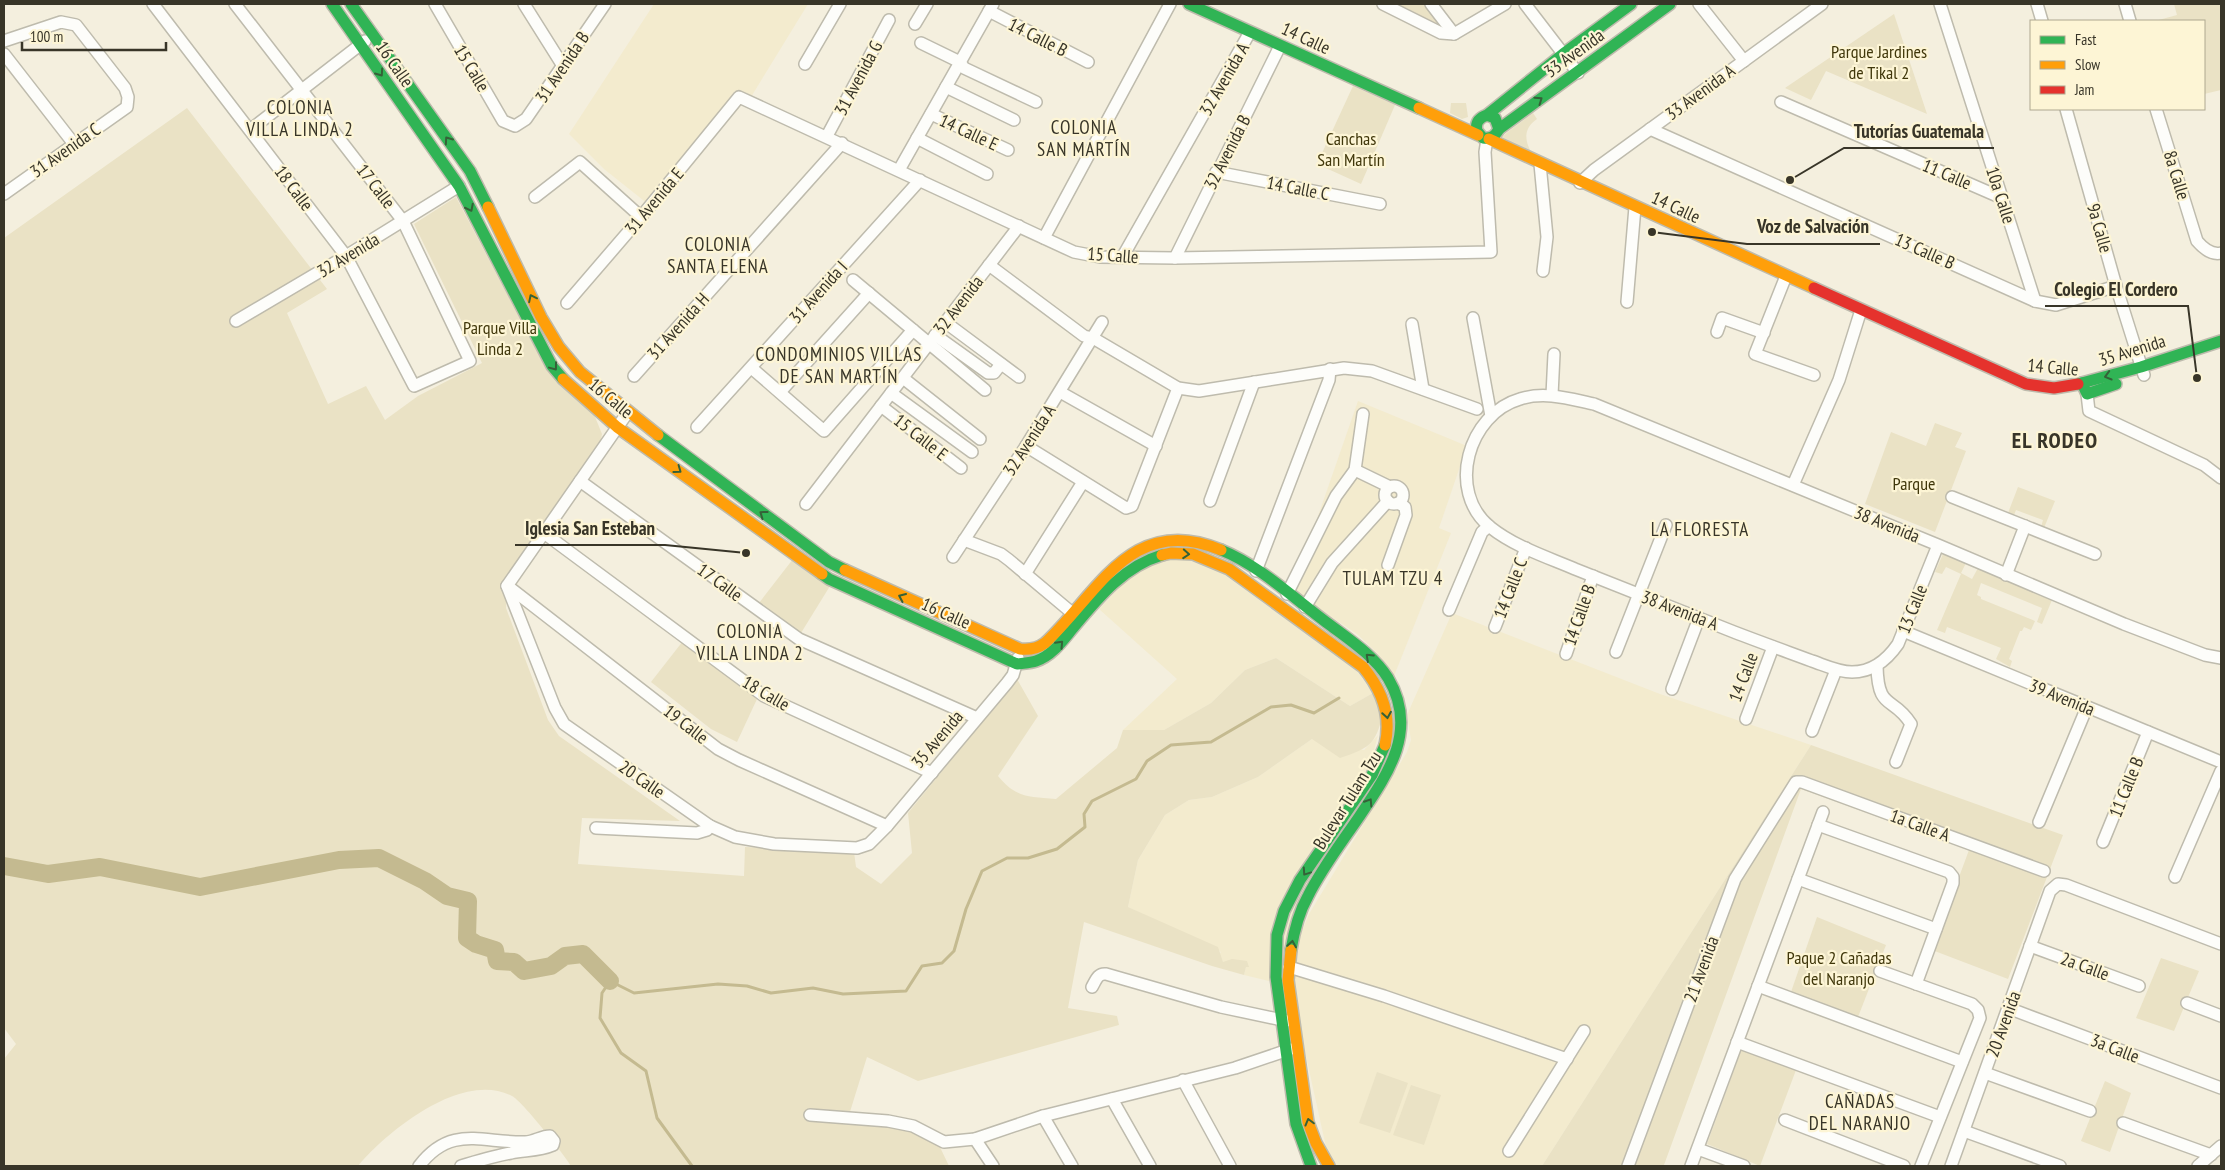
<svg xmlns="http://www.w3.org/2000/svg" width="2225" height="1170" font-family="'PT Sans Narrow',sans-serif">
<rect width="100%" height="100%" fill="#f4efde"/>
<g fill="#f3ebce">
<path d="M654 4H808L751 97 735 91 648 204 604 169 569 134Z"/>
<path d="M1358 401 1467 446 1439 528 1451 533 1394 676 1377 653 1357 634 1292 591Z"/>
<path d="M1178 558 1214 567 1357 671 1373 693 1350 706 1276 658 1245 670 1211 703 1164 730H1123L1177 679 1099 609 1131 575 1153 563Z"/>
<path d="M1452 613 1660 694 1811 745 1542 1166H1334L1328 1156 1296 1011 1294 950 1309 914 1407 752 1411 740 1407 715Z"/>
<path d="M1378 735 1372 758 1269 981 1244 975 1246 967H1249L1223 962 1219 954 1221 952 1128 907 1138 860 1165 815 1189 800 1212 797 1258 777 1312 739 1364 750Z"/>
</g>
<g fill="#eae2c5">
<path d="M1389 4H1425L1444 27Z"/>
<path d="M2174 4H2221V90L2204 94V21H2155L2177 15Z"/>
<path d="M1894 14 1927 114 1826 71 1811 100 1785 88Z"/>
<path d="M1353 86 1395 105 1361 184 1317 164Z"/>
<path d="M1451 103H1466L1468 117 1462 119 1450 113Z"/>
<path d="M187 108 327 289 287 313 328 404 366 386 385 420 418 396 482 363 414 224 456 197 537 351 589 402 602 434 598 455 507 582 506 608 548 720 559 736 680 821 582 818 578 864 744 876 745 847 854 852 856 867 881 884 912 853 908 813 1017 679 1038 716 998 776C1016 798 1029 797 1056 799L1117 748 1123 730H1164L1211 703 1245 670 1276 658 1350 706 1373 693 1384 709C1376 743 1373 747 1340 758L1312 739 1258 777 1212 797 1189 800 1165 815 1138 860 1128 907 1218 947 1223 962 1232 959 1247 961 1249 967H1246L1244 975 1212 966 1084 922 1068 1008 1117 1016 1119 1025 918 1081 867 1057 849 1115 916 1128 938 1143 949 1166H571C564 1154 522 1101 512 1096 463 1070 388 1130 358 1166H4V1059L16 1044 4 1028V238Z"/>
<path d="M1533 113 1537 119C1524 128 1524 139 1531 152L1501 137Z"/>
<path d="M1935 423 1962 433 1955 447 1966 451 1935 532 1865 504 1891 432 1926 446Z"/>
<path d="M2018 487 2055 501 2044 528 2041 527 2043 520 2016 510 2014 515 2008 513Z"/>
<path d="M1943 554 1966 563 1961 573 1972 579 1978 568 2052 600 2042 624 2037 622 2042 608 1981 583 1977 595 1981 597V599L2035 621 2031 630 2024 627 2022 631H2020L2009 659 2012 661 2010 667 1996 659 2001 648 1947 627 1945 633 1937 630 1961 574 1946 567 1942 574 1935 572Z"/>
<path d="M793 559 830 586 801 633 759 603Z"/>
<path d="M683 641 757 699 737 742 711 729 651 682Z"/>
<path d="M1811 745 2063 835 2008 979 1932 950 1969 850 1801 789 1664 1165 1665 1166H1542Z"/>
<path d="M1817 917 1886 945 1858 1017 1791 992Z"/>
<path d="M2161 958 2199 971 2174 1031 2136 1018Z"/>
<path d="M1742 1048 1796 1070 1760 1166 1707 1144Z"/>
<path d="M1377 1072 1408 1083 1390 1133 1359 1123Z"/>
<path d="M2105 1081 2131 1093 2110 1152 2081 1141Z"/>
<path d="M1411 1085 1441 1095 1424 1145 1393 1135Z"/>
</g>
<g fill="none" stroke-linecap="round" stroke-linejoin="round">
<path stroke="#c4ba90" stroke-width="3" d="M692 1166 657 1118 646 1071 621 1053 600 1018 602 993 610 981 634 993 718 984 747 986 771 993 813 988 843 994 906 991 922 966 942 963 954 951 966 909 982 871 1007 858H1028L1057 849 1085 827 1084 814 1092 801 1136 779 1147 761 1171 745 1211 742 1271 707 1291 705 1314 713 1339 698"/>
<path stroke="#c4ba90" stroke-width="18" d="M4 866 48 874 100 867 200 887 339 860 379 858 425 881 447 896 468 901 467 938 476 944 495 950 497 961 514 962 524 971 551 966 565 956 583 954 610 981"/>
<g stroke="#bebbad" stroke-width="14">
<g id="street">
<path d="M153 4 346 256 414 386 470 361 403 221 235 4"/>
<path d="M435 4 503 121 515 126 526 119 605 4"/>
<path d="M524 4 563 66"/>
<path d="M1383 4 1441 33 1454 34 1505 4"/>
<path d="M1431 4 1454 34"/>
<path d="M1525 4 1578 73"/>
<path d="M1699 4 1744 61"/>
<path d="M1940 4 2035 301"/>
<path d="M2037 4 2042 21"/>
<path d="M2125 4 2130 21"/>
<path d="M989 11 1088 62"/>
<path d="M915 24 927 4"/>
<path d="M4 41 61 22 76 25 125 88 128 97 127 107 4 194"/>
<path d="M921 43 960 62 964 68 1036 102"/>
<path d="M4 54 74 144"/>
<path d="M805 64 840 4"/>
<path d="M946 87 1014 120"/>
<path d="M1781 102 2002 198"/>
<path d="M2066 109 2116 286 2144 375"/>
<path d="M2156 109 2197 241C2203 248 2212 255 2221 253"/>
<path d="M931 114 1008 150"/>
<path d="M1650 129 2035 301 2056 305 2116 286"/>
<path d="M250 130 365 41"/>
<path d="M827 136 889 20"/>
<path d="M917 138 987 174"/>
<path d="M1540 164 1547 237 1543 271"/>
<path d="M899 170 993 4"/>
<path d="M1216 172 1380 204"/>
<path d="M1580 183 1594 170 1822 4"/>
<path d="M535 197 580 162 641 217"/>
<path d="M1044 238 1170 4"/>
<path d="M1123 256 1250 32"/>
<path d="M1175 258 1280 46"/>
<path d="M989 265 1084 336 1093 338 1178 388 1199 391 1344 368 1372 371 1477 409"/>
<path d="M1786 276 1755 354 1814 375"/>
<path d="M853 280 985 390"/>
<path d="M1627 302 1635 207"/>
<path d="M567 303 641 217 739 97 1074 252 1100 257 1175 258 1491 252 1485 152 1487 139"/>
<path d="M1473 318 1491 416"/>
<path d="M236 321 346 256 459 186"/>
<path d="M945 322 1019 377"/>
<path d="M1412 324 1423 389"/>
<path d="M1717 332 1722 318 1764 333"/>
<path d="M935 335 988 373H994L1001 364"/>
<path d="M755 371 824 431 913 330"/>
<path d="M634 376 842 143"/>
<path d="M903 378 980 439"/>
<path d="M780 392 869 293"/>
<path d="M1060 392 1156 446"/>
<path d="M891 393 972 452"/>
<path d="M2087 394 2089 411 2204 465 2221 478"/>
<path d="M1552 395 1554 354"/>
<path d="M881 406 961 468"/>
<path d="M697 427 920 180"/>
<path d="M1026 446 1126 508 1132 506 1178 388"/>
<path d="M1355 470 1390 487"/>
<path d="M580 481 799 639 977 718"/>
<path d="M1793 485 1839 380 1861 310"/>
<circle cx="1394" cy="495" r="9"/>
<path d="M1952 497 2095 554"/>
<path d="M1210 501 1254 382"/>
<path d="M806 504 1019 226"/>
<path d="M544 533 764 696 932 773"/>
<path d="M964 540 1001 554 1009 560 1071 612"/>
<path d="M1938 545 1898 644C1887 660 1872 672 1852 672 1838 672 1824 665 1812 661 1785 651 1760 642 1734 632 1681 611 1628 590 1575 569 1547 557 1515 547 1490 527 1446 491 1468 414 1520 399 1545 391 1570 399 1594 404L1938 545 2124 624 2205 655 2221 658"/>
<path d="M953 557 1026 446 1102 322"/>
<path d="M1388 565 1406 515 1405 507 1398 503"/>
<path d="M1256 571 1329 380 1330 369"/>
<path d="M1025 574 1083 482"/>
<path d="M2006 575 2025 526"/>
<path d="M507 586 555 708 564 724 710 826 735 837 774 844 857 848 869 844 887 826 1007 683 1013 675 1018 658"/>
<path d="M507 586 628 412"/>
<path d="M509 587 718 749 739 760 887 826"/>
<path d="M1287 594 1336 496 1355 470 1363 414"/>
<path d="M1305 607 1332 563 1388 501"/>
<path d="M1449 610 1482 532 1489 526"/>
<path d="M1495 627 1526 548"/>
<path d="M1903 631 2221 762"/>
<path d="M1616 652 1666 525"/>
<path d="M1566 654 1593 576"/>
<path d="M1877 666C1878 712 1893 695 1911 724L1896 762"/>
<path d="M1672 689 1699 618"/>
<path d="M1746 719 1773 647"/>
<path d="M1812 731 1836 670"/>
<path d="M2039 822 2087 707"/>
<path d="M1818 825 1949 872 1953 877V883L1916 984"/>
<path d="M596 828 697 833 707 830 710 826"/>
<path d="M2103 842 2148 732"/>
<path d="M2175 877 2221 771"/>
<path d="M1798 879 1936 929"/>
<path d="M2030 946 2139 986"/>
<path d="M1289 967 1384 996 1567 1059"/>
<path d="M1880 971 1972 1004 1978 1010 1980 1018 1921 1166"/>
<path d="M1758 986 1962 1062"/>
<path d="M1092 987C1096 980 1098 973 1106 974L1221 1007 1287 1021"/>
<path d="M2187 1003 2221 1016"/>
<path d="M2008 1008 2221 1088"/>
<path d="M1737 1042 1940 1117"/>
<path d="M1985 1073 2090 1111"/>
<path d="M1183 1080 1230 1166"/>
<path d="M1112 1099 1150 1166"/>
<path d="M810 1115 888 1121 913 1126 944 1142 975 1139 1043 1116 1235 1068 1291 1049"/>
<path d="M1043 1116 1072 1166"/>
<path d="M1785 1120 1904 1166"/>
<path d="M2123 1123 2211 1155"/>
<path d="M1964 1131 2060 1166"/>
<path d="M975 1139 993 1166"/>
<path d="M1698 1149 1744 1166"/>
<path d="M1509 1151 1584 1031"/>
<path d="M419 1166C451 1124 482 1143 525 1142 534 1142 541 1136 550 1136L554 1141 553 1145C539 1151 526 1150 511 1153 494 1156 478 1161 461 1166"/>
<path d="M1628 1166 1735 879 1796 782H1802L2044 871"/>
<path d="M1691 1166 1823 812"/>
<path d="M1951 1166 2050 891 2058 884 2066 885 2221 944"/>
<path d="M2198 1166 2221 1146"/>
</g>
</g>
<g stroke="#bebbad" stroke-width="14">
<g id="fast">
<path d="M332 4 459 186 552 366 563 379"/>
<path d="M351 4 470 171 488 207"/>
<path d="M1189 4 1419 108"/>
<path d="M1487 115 1495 118 1499 129C1495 136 1492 139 1483 138L1477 131C1475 122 1479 118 1487 115L1563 54 1631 4"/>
<path d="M1499 129 1670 4"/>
<path d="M2082 383 2087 394 2116 384"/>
<path d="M2078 384 2141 367 2221 341"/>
<path d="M658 435 829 562 845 570"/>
<path d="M1221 550C1259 565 1296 600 1330 625 1350 640 1374 656 1388 678 1419 730 1388 774 1359 817 1342 842 1322 868 1308 896 1299 912 1294 931 1291 950"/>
<path d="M822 574 829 579 1017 664C1023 663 1030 663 1036 661 1052 656 1063 640 1073 628 1098 598 1124 566 1162 555"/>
<path d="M1311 1166 1296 1124 1276 977 1277 935 1284 911 1300 880 1372 775 1385 745"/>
</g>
</g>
<g stroke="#bebbad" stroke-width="14">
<g id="slow">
<path d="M1419 108 1478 135"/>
<path d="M1489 139 1814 288"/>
<path d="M488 207 541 317 559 347 580 372 658 435"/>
<path d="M563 379 617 427 822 574"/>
<path d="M1162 555 1171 553 1193 554 1229 569 1363 667C1382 690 1392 715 1385 745"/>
<path d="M845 570 1020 649C1029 650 1037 649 1045 643 1098 594 1131 512 1221 550"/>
<path d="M1291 950 1288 980 1308 1122 1316 1143 1329 1166"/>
</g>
</g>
<g stroke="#bebbad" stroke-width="14">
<path id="jam" d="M1814 288 2026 384 2054 388 2078 384"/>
</g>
<use href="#street" stroke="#fdfdfa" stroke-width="11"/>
<use href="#fast" stroke="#30b455" stroke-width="11"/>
<use href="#slow" stroke="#ff9f0a" stroke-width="11"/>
<use href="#jam" stroke="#e5322d" stroke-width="11"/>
</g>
<defs><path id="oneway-chevron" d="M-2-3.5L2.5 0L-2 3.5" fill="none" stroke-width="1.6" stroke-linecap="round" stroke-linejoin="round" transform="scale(1.25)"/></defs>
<g stroke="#356138">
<use href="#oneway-chevron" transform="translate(380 73) rotate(55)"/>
<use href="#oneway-chevron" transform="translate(1539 100) rotate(-35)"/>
<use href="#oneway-chevron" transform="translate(448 140) rotate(-125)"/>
<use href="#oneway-chevron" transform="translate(470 208) rotate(63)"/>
<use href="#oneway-chevron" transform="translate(532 298) rotate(-116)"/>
<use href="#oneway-chevron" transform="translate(554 367) rotate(53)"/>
<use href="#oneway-chevron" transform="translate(2108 376) rotate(164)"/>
<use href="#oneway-chevron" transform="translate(678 470) rotate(36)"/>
<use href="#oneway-chevron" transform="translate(763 514) rotate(-144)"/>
<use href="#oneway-chevron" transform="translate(1186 554) rotate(4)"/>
<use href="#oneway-chevron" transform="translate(902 597) rotate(-156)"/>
<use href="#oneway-chevron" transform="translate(1060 644) rotate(-47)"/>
<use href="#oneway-chevron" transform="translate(1369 657) rotate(-137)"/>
<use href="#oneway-chevron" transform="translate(1387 715) rotate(81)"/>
<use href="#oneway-chevron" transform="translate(1369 802) rotate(-57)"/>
<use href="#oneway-chevron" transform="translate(1306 872) rotate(124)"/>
<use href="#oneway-chevron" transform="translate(1292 944) rotate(-81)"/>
<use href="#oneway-chevron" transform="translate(1309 1122) rotate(-105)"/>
</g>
<g text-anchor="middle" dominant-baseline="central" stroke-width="4.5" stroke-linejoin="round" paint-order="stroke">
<g font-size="18" fill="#383528" stroke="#fdf5d5">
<text transform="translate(1038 37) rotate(27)">14 Calle B</text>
<text transform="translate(1306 38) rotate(25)">14 Calle</text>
<text transform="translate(1574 53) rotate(-36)">33 Avenida</text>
<text transform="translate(395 64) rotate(55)">16 Calle</text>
<text transform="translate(562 67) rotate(-56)">31 Avenida B</text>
<text transform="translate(472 68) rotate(59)">15 Calle</text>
<text transform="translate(858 78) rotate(-62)">31 Avenida G</text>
<text transform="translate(1224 79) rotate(-60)">32 Avenida A</text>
<text transform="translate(1700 92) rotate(-36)">33 Avenida A</text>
<text transform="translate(969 132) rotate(25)">14 Calle E</text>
<text transform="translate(65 150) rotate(-35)">31 Avenida C</text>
<text transform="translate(1227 152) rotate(-63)">32 Avenida B</text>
<text transform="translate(1947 174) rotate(23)">11 Calle</text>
<text transform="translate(2177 175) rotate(73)">8a Calle</text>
<text transform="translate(376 186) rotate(52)">17 Calle</text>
<text transform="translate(294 188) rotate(53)">18 Calle</text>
<text transform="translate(1298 188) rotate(11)">14 Calle C</text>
<text transform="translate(2001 195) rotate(72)">10a Calle</text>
<text transform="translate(654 201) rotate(-50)">31 Avenida E</text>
<text transform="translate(1676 207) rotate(25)">14 Calle</text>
<text transform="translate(2100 228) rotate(74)">9a Calle</text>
<text transform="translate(1925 251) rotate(24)">13 Calle B</text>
<text transform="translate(348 255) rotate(-31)">32 Avenida</text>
<text transform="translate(1113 255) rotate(4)">15 Calle</text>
<text transform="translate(818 292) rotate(-48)">31 Avenida I</text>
<text transform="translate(958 305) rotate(-52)">32 Avenida</text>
<text transform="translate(678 326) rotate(-48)">31 Avenida H</text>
<text transform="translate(2132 350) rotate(-17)">35 Avenida</text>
<text transform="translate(2053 367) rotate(5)">14 Calle</text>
<text transform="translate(611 398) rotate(40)">16 Calle</text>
<text transform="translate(921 437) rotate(38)">15 Calle E</text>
<text transform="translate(1029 440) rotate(-57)">32 Avenida A</text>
<text transform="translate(1887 524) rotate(22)">38 Avenida</text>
<text transform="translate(720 582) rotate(36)">17 Calle</text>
<text transform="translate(1510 588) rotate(-69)">14 Calle C</text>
<text transform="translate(1912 609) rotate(-68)">13 Calle</text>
<text transform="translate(1680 610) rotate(21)">38 Avenida A</text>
<text transform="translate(946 613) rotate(24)">16 Calle</text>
<text transform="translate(1579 615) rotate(-71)">14 Calle B</text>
<text transform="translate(1743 677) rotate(-69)">14 Calle</text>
<text transform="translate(766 693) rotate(30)">18 Calle</text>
<text transform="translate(2062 697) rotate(22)">39 Avenida</text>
<text transform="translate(686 724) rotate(38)">19 Calle</text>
<text transform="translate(937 739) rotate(-50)">35 Avenida</text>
<text transform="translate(642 779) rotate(35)">20 Calle</text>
<text transform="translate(2126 787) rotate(-68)">11 Calle B</text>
<text transform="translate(1347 800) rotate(-58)">Bulevar Tulam Tzu</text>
<text transform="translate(1920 825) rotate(20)">1a Calle A</text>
<text transform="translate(2085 966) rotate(20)">2a Calle</text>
<text transform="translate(1701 969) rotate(-70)">21 Avenida</text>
<text transform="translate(2003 1024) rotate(-70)">20 Avenida</text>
<text transform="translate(2115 1048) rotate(21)">3a Calle</text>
</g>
<g font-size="18" fill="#40370b" stroke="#fdf5d5">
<text x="1879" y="51">Parque Jardines<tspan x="1879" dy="21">de Tikal 2</tspan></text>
<text x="1351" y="138">Canchas<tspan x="1351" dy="21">San Martín</tspan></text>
<text x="500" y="327">Parque Villa<tspan x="500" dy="21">Linda 2</tspan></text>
<text x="1914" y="483">Parque</text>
<text x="1839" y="957">Paque 2 Cañadas<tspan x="1839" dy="21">del Naranjo</tspan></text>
</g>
<g font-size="19" letter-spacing="1" fill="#383528" stroke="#fdf5d5">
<text x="300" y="107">COLONIA<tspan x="300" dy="22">VILLA LINDA 2</tspan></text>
<text x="1084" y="127">COLONIA<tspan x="1084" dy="22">SAN MARTÍN</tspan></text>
<text x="718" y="244">COLONIA<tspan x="718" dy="22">SANTA ELENA</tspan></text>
<text x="839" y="354">CONDOMINIOS VILLAS<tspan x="839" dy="22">DE SAN MARTÍN</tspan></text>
<text x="1700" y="529">LA FLORESTA</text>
<text x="1393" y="578">TULAM TZU 4</text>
<text x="750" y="631">COLONIA<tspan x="750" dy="22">VILLA LINDA 2</tspan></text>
<text x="1860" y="1101">CAÑADAS<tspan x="1860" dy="22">DEL NARANJO</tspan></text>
</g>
<g font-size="22" font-weight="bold" letter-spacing="1" fill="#383528" stroke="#fdf5d5">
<text x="2055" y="440">EL RODEO</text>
</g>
</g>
<path fill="none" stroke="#383528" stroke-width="2" d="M1790 180L1844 148H1994M1652 232L1747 244H1880M2197 378L2188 306H2045M746 553L665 545H515"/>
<g fill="#383528" stroke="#fdf5d5" stroke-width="2">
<circle cx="1790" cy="180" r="5"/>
<circle cx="1652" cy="232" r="5"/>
<circle cx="2197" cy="378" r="5"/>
<circle cx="746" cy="553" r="5"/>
</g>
<g font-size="19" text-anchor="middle" font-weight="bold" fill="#383528" stroke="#fdf5d5" stroke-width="4.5" stroke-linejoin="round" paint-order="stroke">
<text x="1919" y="138">Tutorías Guatemala</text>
<text x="1813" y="233">Voz de Salvación</text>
<text x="2116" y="296">Colegio El Cordero</text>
<text x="590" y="535">Iglesia San Esteban</text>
</g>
<rect width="2225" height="1170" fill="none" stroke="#383528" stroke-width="10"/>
<rect x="2030" y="20" width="175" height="90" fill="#fdf5d5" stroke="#aea890"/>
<rect x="2040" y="36" width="25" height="8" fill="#30b455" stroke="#aea890"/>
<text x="2075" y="45" font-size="15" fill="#383528">Fast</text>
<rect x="2040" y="61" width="25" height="8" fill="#ff9f0a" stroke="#aea890"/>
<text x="2075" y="70" font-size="15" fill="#383528">Slow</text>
<rect x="2040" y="86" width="25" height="8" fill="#e5322d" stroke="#aea890"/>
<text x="2075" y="95" font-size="15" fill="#383528">Jam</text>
<path d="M22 42v8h144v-8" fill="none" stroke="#383528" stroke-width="2.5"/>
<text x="30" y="42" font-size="15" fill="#383528" stroke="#fdf5d5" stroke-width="4" paint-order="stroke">100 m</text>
</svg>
